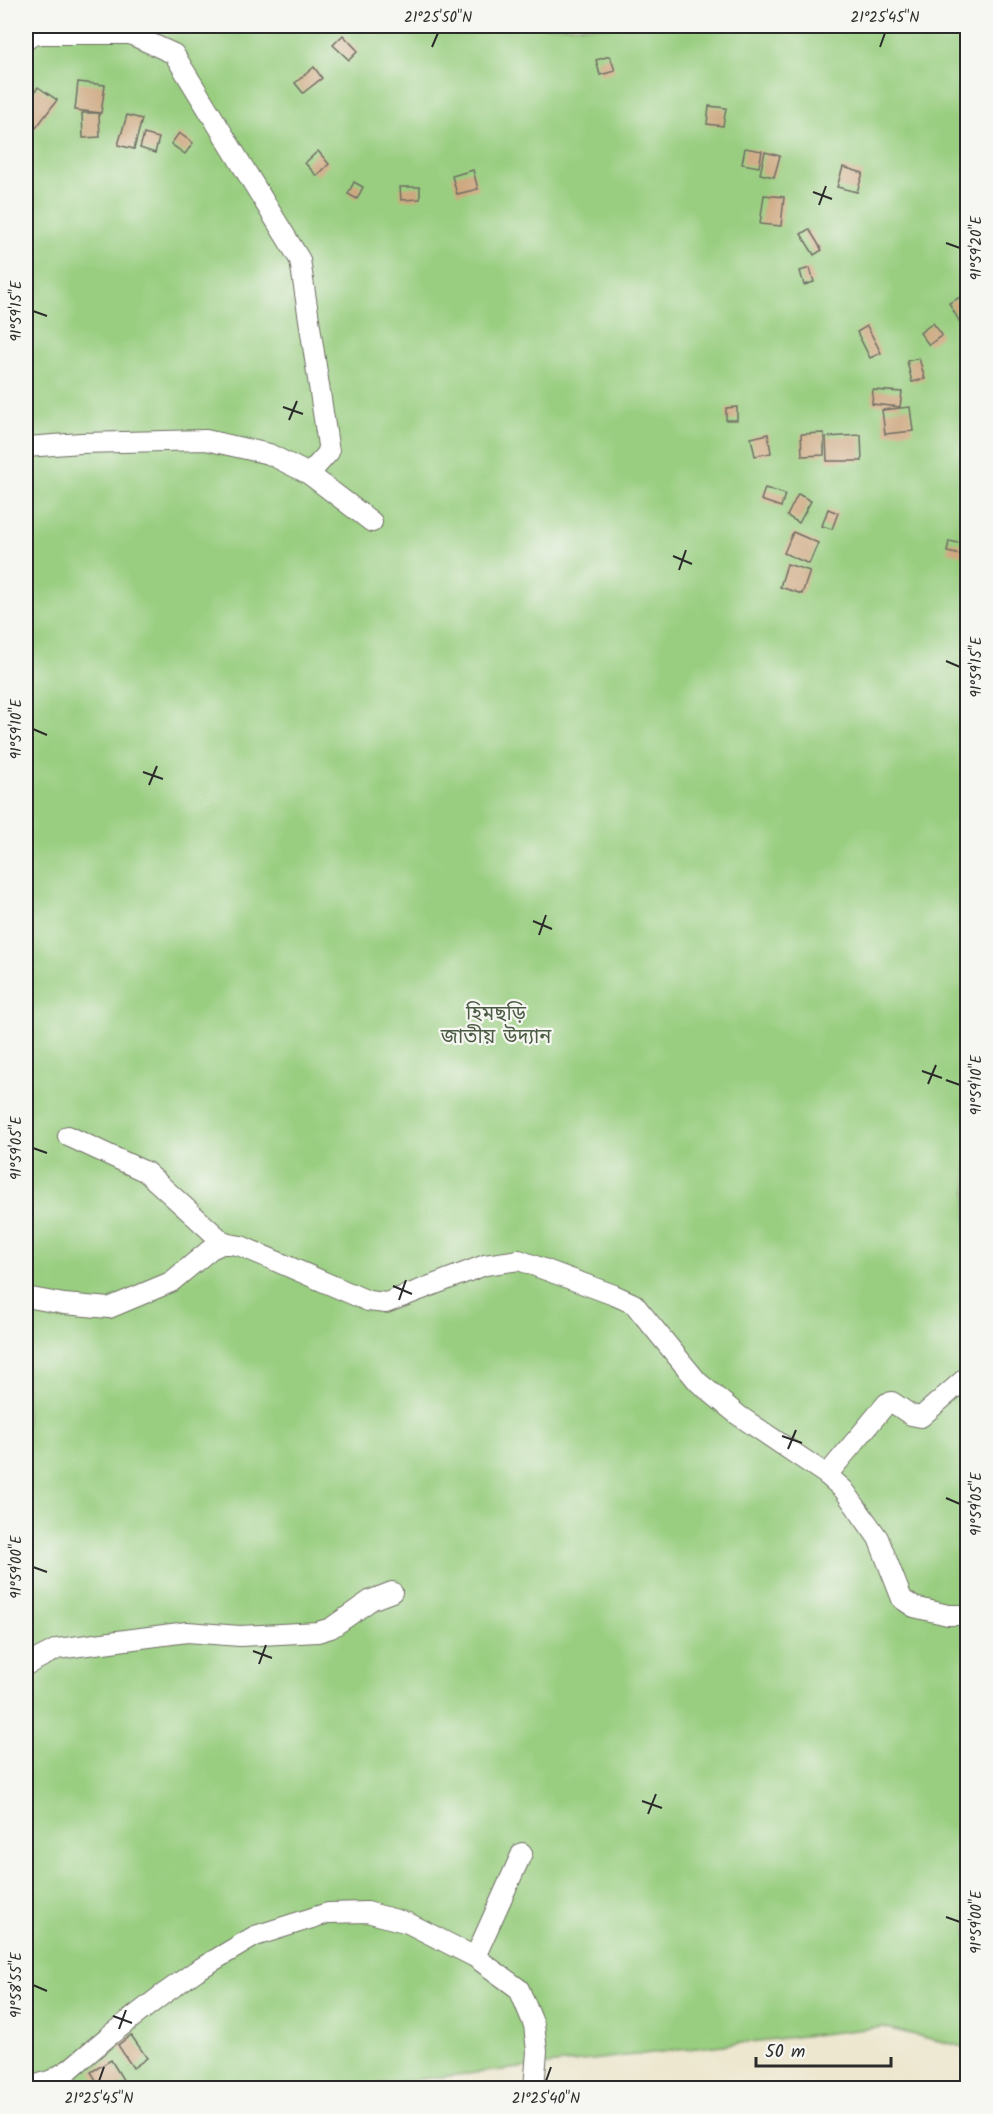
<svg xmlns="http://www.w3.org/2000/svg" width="993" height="2114" font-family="Kalam,'Noto Sans Bengali',sans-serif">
<rect width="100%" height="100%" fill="#f6f6f2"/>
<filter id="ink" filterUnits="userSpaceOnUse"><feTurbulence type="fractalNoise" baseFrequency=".0167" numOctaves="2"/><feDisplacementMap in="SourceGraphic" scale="12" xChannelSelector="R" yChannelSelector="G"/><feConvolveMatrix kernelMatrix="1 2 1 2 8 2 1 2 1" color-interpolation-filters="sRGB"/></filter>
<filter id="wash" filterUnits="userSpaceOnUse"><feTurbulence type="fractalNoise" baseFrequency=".008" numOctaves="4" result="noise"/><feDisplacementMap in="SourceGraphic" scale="24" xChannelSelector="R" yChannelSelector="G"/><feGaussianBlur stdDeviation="1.35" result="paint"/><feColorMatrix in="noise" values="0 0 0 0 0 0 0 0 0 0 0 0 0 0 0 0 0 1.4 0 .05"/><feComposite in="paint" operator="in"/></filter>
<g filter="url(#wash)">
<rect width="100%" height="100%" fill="#ede7cf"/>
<path fill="#99ce80" stroke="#627c56" stroke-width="1.5" d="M26 26H967V2048L883 2027 342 2088H26Z"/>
<g id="blocks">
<g fill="#cea881">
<path d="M343 35 358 51 349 60 333 45Z"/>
<path d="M610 56 615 71 600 75 596 60Z"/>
<path d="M314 67 322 78 303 93 295 83Z"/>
<path d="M78 82 105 85 101 113 75 110Z"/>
<path d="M38 87 57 100 36 128 26 120V105Z"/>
<path d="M709 106 726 108 723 126 707 124Z"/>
<path d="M82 113H99L100 137 83 138Z"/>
<path d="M127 115 142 119 134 149 118 145Z"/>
<path d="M179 133 193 143 185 154 171 144Z"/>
<path d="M144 134 159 138 155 153 140 148Z"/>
<path d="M745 148 762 151 759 167 742 164Z"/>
<path d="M318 151 329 164 317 176 305 163Z"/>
<path d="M765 152 780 156 774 177 760 174Z"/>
<path d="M843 167 863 173 857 192 837 187Z"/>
<path d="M473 170 478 189 457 194 452 176Z"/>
<path d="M354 182 363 187 357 199 348 194Z"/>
<path d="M400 187H420V199L401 200Z"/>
<path d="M764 195 784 197 781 226 760 224Z"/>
<path d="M809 229 822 250 814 255 801 234Z"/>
<path d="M810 268 814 282 804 285 800 271Z"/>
<path d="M968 293V321L961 324 949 303Z"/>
<path d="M933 323 942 335 929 345 920 333Z"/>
<path d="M867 326 881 353 870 358 857 332Z"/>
<path d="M919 358 925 379 912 382 907 361Z"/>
<path d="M873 390 902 392 900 407 872 404Z"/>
<path d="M737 407V420H726V408Z"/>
<path d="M910 407 913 431 885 434 882 410Z"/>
<path d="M824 433V455L802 456 801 434Z"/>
<path d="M768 434 771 453 755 456 751 438Z"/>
<path d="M861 435 862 461H827L826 437Z"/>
<path d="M765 488 785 494 781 507 761 500Z"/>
<path d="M798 494 811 501 799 523 787 516Z"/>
<path d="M828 509 838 513 832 529 822 526Z"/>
<path d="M793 532 818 543 809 564 784 553Z"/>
<path d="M949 541 968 545 966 556 947 552Z"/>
<path d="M787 564 810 571 802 594 780 587Z"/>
<path d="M131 2035 147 2058 133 2068 118 2045Z"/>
<path d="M111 2060 125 2083 116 2088H101L91 2072Z"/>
</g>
</g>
</g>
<g filter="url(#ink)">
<use href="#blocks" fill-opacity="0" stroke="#6f6d64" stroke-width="1.5"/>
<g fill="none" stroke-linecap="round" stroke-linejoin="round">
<g stroke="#6f6d64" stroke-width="22">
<g id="minor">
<path d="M26 40 34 34H130L174 54 300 260 329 452 309 474"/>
<path d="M26 447 81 443 206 440 269 454 309 474 372 522"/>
<path d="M68 1136 146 1172 224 1243"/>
<path d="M26 1297 64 1304 109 1308 171 1282 211 1249 224 1243 241 1246 368 1301 386 1303 485 1265 519 1260 614 1295 634 1304 698 1382 738 1415 827 1475 844 1490 878 1538 902 1599 914 1607 948 1615H968"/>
<path d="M827 1475 887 1403 892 1402 911 1415 921 1417 968 1376"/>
<path d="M26 1665 57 1649 187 1632 240 1636 318 1632 331 1628 371 1600 392 1592"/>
<path d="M475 1957 522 1853"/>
<path d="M27 2088 52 2080 70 2069 110 2035 162 1995 196 1971 255 1936 328 1913 367 1912 408 1923 475 1957 519 1989 534 2025 537 2051 534 2088"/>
</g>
</g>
<use href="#minor" stroke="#fff" stroke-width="20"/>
</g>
</g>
<path fill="none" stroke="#2b2b2b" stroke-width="2" d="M432 47 438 33M880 47 885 33M813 192 832 199M819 205 826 186M946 243 960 248M33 311 47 316M283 407 303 414M289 420 297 401M673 556 692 564M679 570 686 550M946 661 960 667M33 729 47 735M143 772 163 779M149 785 157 766M533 921 552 929M539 935 546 915M922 1071 942 1078M946 1080 960 1085M928 1084 936 1065M33 1148 47 1153M393 1286 412 1294M399 1300 406 1280M782 1436 802 1443M788 1449 796 1430M946 1498 960 1504M33 1567 47 1572M253 1651 272 1658M259 1664 266 1645M642 1801 662 1808M648 1814 656 1794M946 1917 960 1922M33 1985 47 1991M113 2016 132 2023M119 2029 126 2010M99 2081 104 2067M546 2081 551 2067"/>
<g text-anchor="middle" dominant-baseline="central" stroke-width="4.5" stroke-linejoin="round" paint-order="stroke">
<g font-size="20" fill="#4c5c44" stroke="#f6f6f2">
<text x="496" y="1015">হিমছড়ি<tspan x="496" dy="23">জাতীয় উদ্যান</tspan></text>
</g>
</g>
<rect width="993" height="2114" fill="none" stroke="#f6f6f2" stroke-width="66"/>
<path d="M756 2057v9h135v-9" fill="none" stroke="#2b2b2b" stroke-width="3"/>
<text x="765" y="2057" font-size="18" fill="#2b2b2b" stroke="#f6f6f2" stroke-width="4.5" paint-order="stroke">50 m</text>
<rect x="33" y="33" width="927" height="2048" fill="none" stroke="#2b2b2b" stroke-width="2"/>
<g font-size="15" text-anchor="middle" fill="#2b2b2b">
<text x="438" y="22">21°25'50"N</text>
<text x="885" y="22">21°25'45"N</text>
<text transform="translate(976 248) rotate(-90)" y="5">91°59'20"E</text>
<text transform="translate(16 311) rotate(-90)" y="5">91°59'15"E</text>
<text transform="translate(976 667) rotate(-90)" y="5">91°59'15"E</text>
<text transform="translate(16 729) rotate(-90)" y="5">91°59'10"E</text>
<text transform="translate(976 1085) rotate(-90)" y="5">91°59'10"E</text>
<text transform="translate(16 1148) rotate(-90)" y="5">91°59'05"E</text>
<text transform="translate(976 1504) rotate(-90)" y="5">91°59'05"E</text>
<text transform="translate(16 1567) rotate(-90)" y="5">91°59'00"E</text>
<text transform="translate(976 1922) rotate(-90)" y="5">91°59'00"E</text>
<text transform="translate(16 1985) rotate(-90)" y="5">91°58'55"E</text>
<text x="99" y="2103">21°25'45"N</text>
<text x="546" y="2103">21°25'40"N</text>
</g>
</svg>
